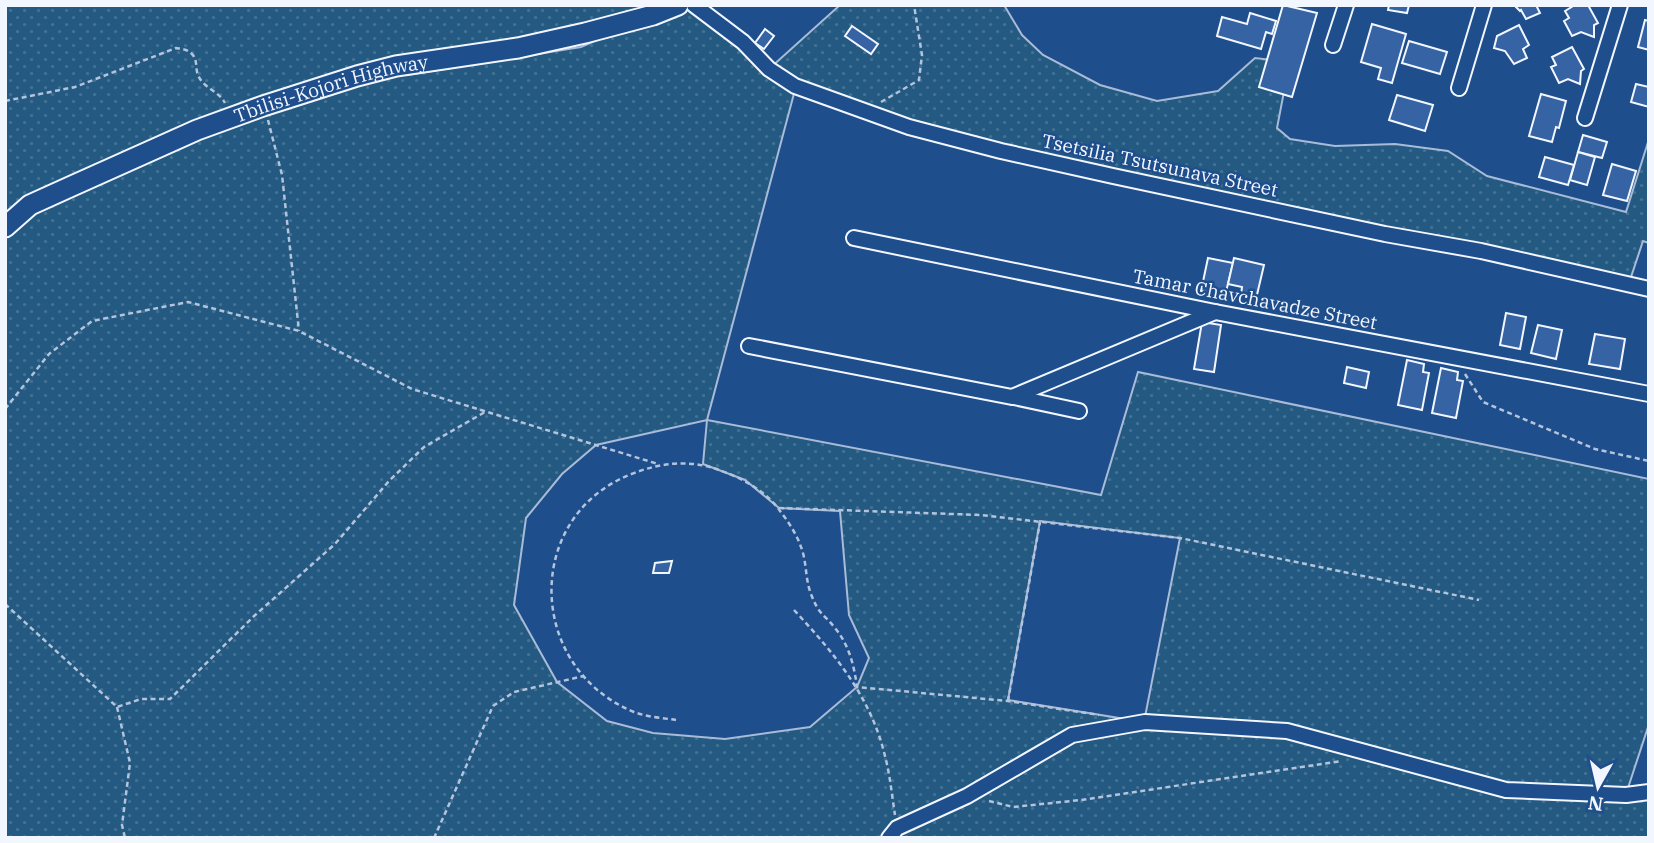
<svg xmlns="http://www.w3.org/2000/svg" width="1654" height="843" font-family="'IBM Plex Serif',serif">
<defs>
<pattern id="grass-dots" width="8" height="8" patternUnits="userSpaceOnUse" patternTransform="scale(1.75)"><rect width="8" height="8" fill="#245a82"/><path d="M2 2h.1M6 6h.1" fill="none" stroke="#447295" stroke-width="1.8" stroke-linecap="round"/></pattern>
</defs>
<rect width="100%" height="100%" fill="#1f4e8c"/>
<path fill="url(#grass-dots)" stroke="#a8bbd7" stroke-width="2" fill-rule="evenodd" d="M5 5H694L769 69 840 5H1004L1022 35 1043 55 1100 85 1157 101 1218 91 1255 58 1281 61 1286 81 1277 128 1290 139 1335 146 1395 144 1448 151 1487 176 1626 212 1649 139V243L1643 241 1629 283 1001 151 796 86 707 420 1101 495 1138 372 1649 479V724L1626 794 1649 792V838H5ZM654 15 581 47 407 75V74ZM707 420 703 464 745 480 779 508 840 511 849 615 869 658 857 687 810 727 725 739 653 733 607 721 557 682 514 605 526 518 562 474 596 445ZM1040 521 1180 538 1144 722 1008 700Z"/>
<g fill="#3563a3" stroke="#f2f6ff" stroke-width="2">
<path d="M1283 5 1317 13 1292 97 1259 87Z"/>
<path d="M1389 5H1409L1407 13 1388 10Z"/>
<path d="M1514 5H1536L1540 13 1526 19 1521 10 1520 11Z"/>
<path d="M1575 5H1588L1598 23 1594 25V37L1581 32 1572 36 1564 21 1569 18 1565 11Z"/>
<path d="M1250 13 1276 21 1272 34 1266 32 1261 49 1217 36 1222 17 1247 24Z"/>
<path d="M1645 20 1649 21V50L1638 47Z"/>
<path d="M1372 24 1406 34 1392 83 1378 79 1381 68 1361 62Z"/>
<path d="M1519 25 1529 45 1523 49 1527 58 1514 64 1505 51 1494 48 1497 36Z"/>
<path d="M852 26 878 44 871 54 845 36Z"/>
<path d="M765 29 774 36 764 49 755 43Z"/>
<path d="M1409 41 1447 52 1440 74 1402 63Z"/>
<path d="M1572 47 1584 69 1581 71 1580 84 1568 79 1559 83 1551 67 1556 65 1552 57Z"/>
<path d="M1636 84 1649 87V107L1631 102Z"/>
<path d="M1541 94 1566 101 1559 128 1556 127 1552 142 1529 136Z"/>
<path d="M1397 95 1433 105 1425 131 1389 120Z"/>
<path d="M1583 135 1607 142 1602 158 1578 152Z"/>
<path d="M1578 152 1595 157 1587 185 1570 180Z"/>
<path d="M1545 157 1574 165 1568 185 1539 177Z"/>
<path d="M1612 164 1636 171 1627 201 1603 195Z"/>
<path d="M1208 258 1233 263 1225 296 1201 291Z"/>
<path d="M1234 258 1264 265 1256 299 1241 295 1242 287 1228 284Z"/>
<path d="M1506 313 1526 317 1520 349 1500 345Z"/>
<path d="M1202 322 1221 325 1214 372 1194 369Z"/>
<path d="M1538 325 1562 330 1556 359 1531 353Z"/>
<path d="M1595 334 1625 339 1620 369 1589 364Z"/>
<path d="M1407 360 1424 364 1423 372 1429 373 1422 410 1398 405Z"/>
<path d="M1347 367 1369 372 1366 388 1344 383Z"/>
<path d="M1441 368 1458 372 1457 380 1463 381 1456 418 1432 413Z"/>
<path d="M672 561 669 573H653L655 563Z"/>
</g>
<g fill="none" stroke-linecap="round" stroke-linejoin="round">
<g stroke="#f2f6ff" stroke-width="18">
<g id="street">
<path d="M694 5 743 42 769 69 795 86 909 127 1001 151 1113 176 1385 234 1481 251 1649 289"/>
<path d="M1333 45 1346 5"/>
<path d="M1459 88 1484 5"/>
<path d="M1585 118 1620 5"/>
<path d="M854 238 1215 312 1649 394"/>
<path d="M749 346 1012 397 1215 312"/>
<path d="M1014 397 1079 411"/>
<path d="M889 838 897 828 967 796 1072 735 1145 722 1287 731 1506 790 1626 795 1649 792"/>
</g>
</g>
<g stroke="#f2f6ff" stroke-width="23">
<g id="secondary">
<path id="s1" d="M5 227 30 205 72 186 197 130 263 106 357 76 396 66 518 48 585 33 653 15 678 5"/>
</g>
</g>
<g stroke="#b3c4dc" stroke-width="2.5" stroke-dasharray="5 3.5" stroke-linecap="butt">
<path d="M5 101 75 87 176 48C182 49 187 49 192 54 198 60 195 68 198 75 203 88 219 91 225 103"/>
<path d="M881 102 919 80 922 55 914 5"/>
<path d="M268 120 282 175 299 331"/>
<path d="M1465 374 1483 402 1595 449 1649 461"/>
<path d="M5 409 49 354 92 321 188 302 299 331 412 389 658 464"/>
<path d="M779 508 981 515 1180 538 1479 600"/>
<path d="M5 604 117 707 141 699H170L253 617 335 544 389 481 424 447 485 412"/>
<path d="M794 610C834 653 871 697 885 756 890 775 892 796 895 815"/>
<path d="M1008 701 1040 522"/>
<path d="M117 707 130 763 122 825 125 838"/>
<path d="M676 720C663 718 647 717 634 712 524 667 523 511 637 472 664 462 692 460 719 470 742 478 766 491 780 511 788 521 797 535 801 547 807 562 805 579 811 594 819 615 823 613 835 628 849 645 854 665 857 687L1008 701 1099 715"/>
<path d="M989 801 1013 807 1081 800 1342 761"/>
<path d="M434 838 493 706 514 692 584 676"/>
</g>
<use href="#street" stroke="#1f4e8c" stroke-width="14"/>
<use href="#secondary" stroke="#1f4e8c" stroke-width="19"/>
</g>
<g text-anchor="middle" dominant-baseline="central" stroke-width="5" stroke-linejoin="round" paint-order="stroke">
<g font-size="19" fill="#f2f6ff" stroke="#1f4e8c">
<text stroke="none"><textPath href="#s1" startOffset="357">Tbilisi-Kojori Highway</textPath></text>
<text transform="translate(1160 165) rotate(12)">Tsetsilia Tsutsunava Street</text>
<text transform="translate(1255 299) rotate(11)">Tamar Chavchavadze Street</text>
</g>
</g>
<rect width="1654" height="843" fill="none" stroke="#f2f6ff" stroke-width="14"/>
<g transform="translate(1598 787) rotate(188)" stroke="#1f4e8c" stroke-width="5" paint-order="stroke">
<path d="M0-5L12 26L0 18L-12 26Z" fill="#f2f6ff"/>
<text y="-10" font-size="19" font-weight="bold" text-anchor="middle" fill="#f2f6ff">N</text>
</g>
</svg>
